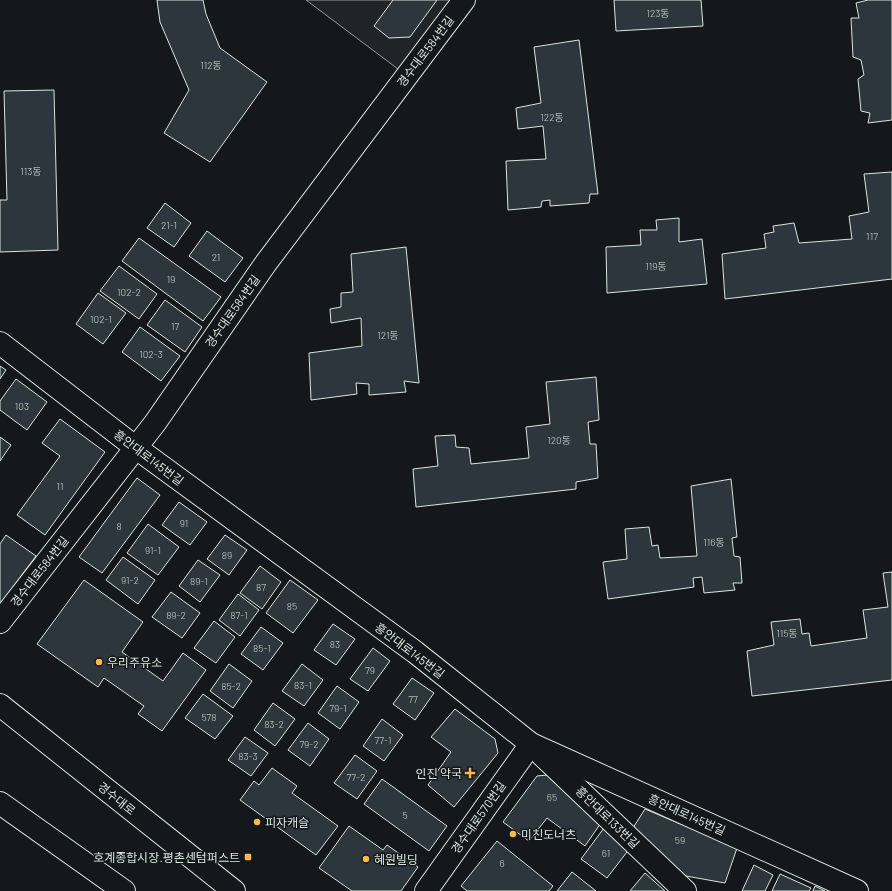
<svg xmlns="http://www.w3.org/2000/svg" width="892" height="891" font-family="Barlow,'Noto Sans KR',sans-serif">
<rect width="100%" height="100%" fill="#14181c"/>
<path fill="#202428" stroke="#939e99" d="M306 0H464L406 75Z"/>
<g fill="#2c363c" stroke="#d8e6dc">
<path d="M157 0H203L206 14 220 48 267 82 210 162 164 133 189 90 160 22Z"/>
<path d="M393 0H437L410 37 389 38 374 26Z"/>
<path d="M614 0H701L703 26 616 31Z"/>
<path d="M868 0H892V120L868 123 870 113 861 111 858 79 864 75 861 60 853 57 851 18H859L856 3Z"/>
<path d="M579 40 598 194H590L589 203 550 206V200L542 201 541 207 508 210 506 161 546 159 543 126 518 129 516 108 541 103 534 47Z"/>
<path d="M54 90 58 250 0 252V200H7L4 91Z"/>
<path d="M892 172V279L725 299 722 254 766 248 764 234 774 232 773 226 794 223 799 243 852 239 849 216 869 212 864 174Z"/>
<path d="M165 203 191 223 174 247 147 228Z"/>
<path d="M679 218V242L702 239 707 284 607 293 606 247 641 245 640 230H657L656 220Z"/>
<path d="M207 231 243 258 225 282 189 256Z"/>
<path d="M139 238 221 297 203 321 122 261Z"/>
<path d="M406 247 419 383 404 381 406 392 369 395V384L356 383 357 394 311 400 309 353 362 346 361 318 331 323 330 309 341 307V293L353 292 351 254Z"/>
<path d="M119 266 157 294 139 319 100 291Z"/>
<path d="M98 293 126 313 103 344 76 324Z"/>
<path d="M165 300 202 327 185 352 147 325Z"/>
<path d="M140 327 180 356 161 381 122 352Z"/>
<path d="M0 366 6 370 0 379Z"/>
<path d="M596 377 599 420 588 422 590 444H596L598 478 576 482V489L416 507 413 469 438 466 435 436 455 435 456 447 469 448 471 464 529 458 526 427 550 424 546 382Z"/>
<path d="M16 379 47 402 27 430 0 410V401Z"/>
<path d="M60 419 105 452 45 535 17 515 60 456 42 443Z"/>
<path d="M0 437 11 445 0 461Z"/>
<path d="M137 478 160 495 102 573 79 557Z"/>
<path d="M731 479 737 537 732 538 734 556 740 557 742 583H733L735 590 704 593 702 577 693 578 694 587 608 599 603 562 627 559 625 529 649 527 652 546 658 545 660 558 697 556 691 486Z"/>
<path d="M179 502 207 522 190 545 162 525Z"/>
<path d="M148 524 179 547 158 575 127 553Z"/>
<path d="M6 535 36 556 0 604V544Z"/>
<path d="M225 535 247 550 229 575 207 559Z"/>
<path d="M123 557 155 580 138 604 106 580Z"/>
<path d="M198 560 220 575 200 602 179 586Z"/>
<path d="M260 566 281 582 262 609 240 593Z"/>
<path d="M892 572V680L752 696 747 651 774 645 771 622 800 619 802 634 809 633 811 646 867 638 863 610 888 607 883 573Z"/>
<path d="M84 580 143 622 122 652 163 681 183 653 206 670 162 731 138 714 144 706 104 678 98 687 37 644Z"/>
<path d="M290 580 318 600 293 633 266 613Z"/>
<path d="M171 592 200 613 182 638 152 617Z"/>
<path d="M238 594 259 610 240 636 219 620Z"/>
<path d="M214 621 235 637 216 663 194 648Z"/>
<path d="M333 624 355 639 336 665 314 650Z"/>
<path d="M261 627 283 643 263 670 241 654Z"/>
<path d="M373 648 390 661 368 691 350 679Z"/>
<path d="M229 664 252 681 233 708 210 691Z"/>
<path d="M302 664 323 680 304 706 282 691Z"/>
<path d="M412 678 434 693 415 720 393 704Z"/>
<path d="M337 686 359 702 340 729 318 713Z"/>
<path d="M203 694 233 716 215 739 185 718Z"/>
<path d="M273 703 295 719 275 746 254 730Z"/>
<path d="M455 709 495 739 498 753 454 807 428 785 451 752 431 737Z"/>
<path d="M382 719 403 735 384 761 363 746Z"/>
<path d="M308 723 329 739 310 766 288 750Z"/>
<path d="M245 737 268 753 251 776 228 760Z"/>
<path d="M355 755 377 771 357 799 334 783Z"/>
<path d="M272 768 297 786 292 793 338 826 316 855 240 800 254 781 259 785Z"/>
<path d="M558 774 605 817 585 846 547 818 529 841 503 822 537 776Z"/>
<path d="M382 779 447 826 429 851 364 804Z"/>
<path d="M645 809 737 848 725 883 686 876 631 831Z"/>
<path d="M349 826 383 850 387 845 418 867 401 891H352L319 868Z"/>
<path d="M604 828 630 848 607 878 581 859Z"/>
<path d="M497 841 553 886 549 891H467L461 886Z"/>
<path d="M754 865 773 875 765 891H742Z"/>
<path d="M572 872 596 891H557Z"/>
<path d="M645 873 665 891H630Z"/>
<path d="M780 874 811 888 809 891H772Z"/>
<path d="M815 886 825 891H813Z"/>
</g>
<g fill="none" stroke-linecap="round" stroke-linejoin="round">
<g stroke="#d8e6dc" stroke-width="24">
<g id="street">
<path d="M0 343 135 447 415 652 531 744 857 891"/>
<path d="M0 622 155 423 266 263 464 0"/>
<path d="M542 755 685 891"/>
<path d="M426 891 531 744"/>
</g>
</g>
<g stroke="#d8e6dc" stroke-width="24">
<g id="primary">
<path d="M0 705 234 891"/>
<path d="M0 803 124 891"/>
</g>
</g>
<use href="#street" stroke="#14181c" stroke-width="22"/>
<use href="#primary" stroke="#14181c" stroke-width="22"/>
</g>
<g fill="#ffb74d" stroke="#14181c" stroke-width="1.5">
<circle cx="99" cy="662" r="4"/>
<path d="M468 767h4v4h4v4h-4v4h-4v-4h-4v-4h4z"/>
<circle cx="257" cy="822" r="4"/>
<circle cx="513" cy="834" r="4"/>
<rect x="244" y="853" width="8" height="8" rx="2"/>
<circle cx="366" cy="859" r="4"/>
</g>
<g text-anchor="middle" dominant-baseline="central" stroke-width="3" stroke-linejoin="round" paint-order="stroke">
<g font-size="10" fill="#adbab4">
<text x="658" y="13">123동</text>
<text x="211" y="65">112동</text>
<text x="552" y="117">122동</text>
<text x="31" y="171">113동</text>
<text x="169" y="225">21-1</text>
<text x="872" y="236">117</text>
<text x="216" y="257">21</text>
<text x="656" y="266">119동</text>
<text x="171" y="279">19</text>
<text x="129" y="292">102-2</text>
<text x="101" y="319">102-1</text>
<text x="175" y="326">17</text>
<text x="388" y="335">121동</text>
<text x="151" y="354">102-3</text>
<text x="22" y="406">103</text>
<text x="559" y="440">120동</text>
<text x="60" y="486">11</text>
<text x="184" y="523">91</text>
<text x="119" y="526">8</text>
<text x="714" y="542">116동</text>
<text x="153" y="550">91-1</text>
<text x="227" y="555">89</text>
<text x="130" y="580">91-2</text>
<text x="199" y="581">89-1</text>
<text x="261" y="587">87</text>
<text x="292" y="606">85</text>
<text x="176" y="615">89-2</text>
<text x="239" y="615">87-1</text>
<text x="787" y="633">115동</text>
<text x="335" y="644">83</text>
<text x="262" y="648">85-1</text>
<text x="370" y="670">79</text>
<text x="303" y="685">83-1</text>
<text x="231" y="686">85-2</text>
<text x="413" y="699">77</text>
<text x="338" y="708">79-1</text>
<text x="209" y="717">578</text>
<text x="274" y="724">83-2</text>
<text x="383" y="740">77-1</text>
<text x="309" y="744">79-2</text>
<text x="248" y="756">83-3</text>
<text x="356" y="777">77-2</text>
<text x="552" y="797">65</text>
<text x="405" y="815">5</text>
<text x="680" y="840">59</text>
<text x="606" y="853">61</text>
<text x="502" y="863">6</text>
</g>
<g font-size="12" fill="#d8e6dc" stroke="#14181c">
<text transform="translate(425 51) rotate(-53)">경수대로584번길</text>
<text transform="translate(232 311) rotate(-55)">경수대로584번길</text>
<text transform="translate(149 457) rotate(37)">흥안대로145번길</text>
<text transform="translate(39 571) rotate(-52)">경수대로584번길</text>
<text transform="translate(410 650) rotate(37)">흥안대로145번길</text>
<text transform="translate(117 798) rotate(39)">경수대로</text>
<text transform="translate(687 814) rotate(24)">흥안대로145번길</text>
<text transform="translate(478 817) rotate(-55)">경수대로570번길</text>
<text transform="translate(608 817) rotate(44)">흥안대로133번길</text>
</g>
<g font-size="12" fill="#d8e6dc" stroke="#14181c" text-anchor="start">
<text x="107" y="662">우리주유소</text>
<text x="462" y="773" text-anchor="end">인진 약국</text>
<text x="265" y="822">피자캐슬</text>
<text x="521" y="834">미친도너츠</text>
<text x="240" y="857" text-anchor="end">호계종합시장.평촌센텀퍼스트</text>
<text x="374" y="859">혜원빌딩</text>
</g>
</g>
</svg>
